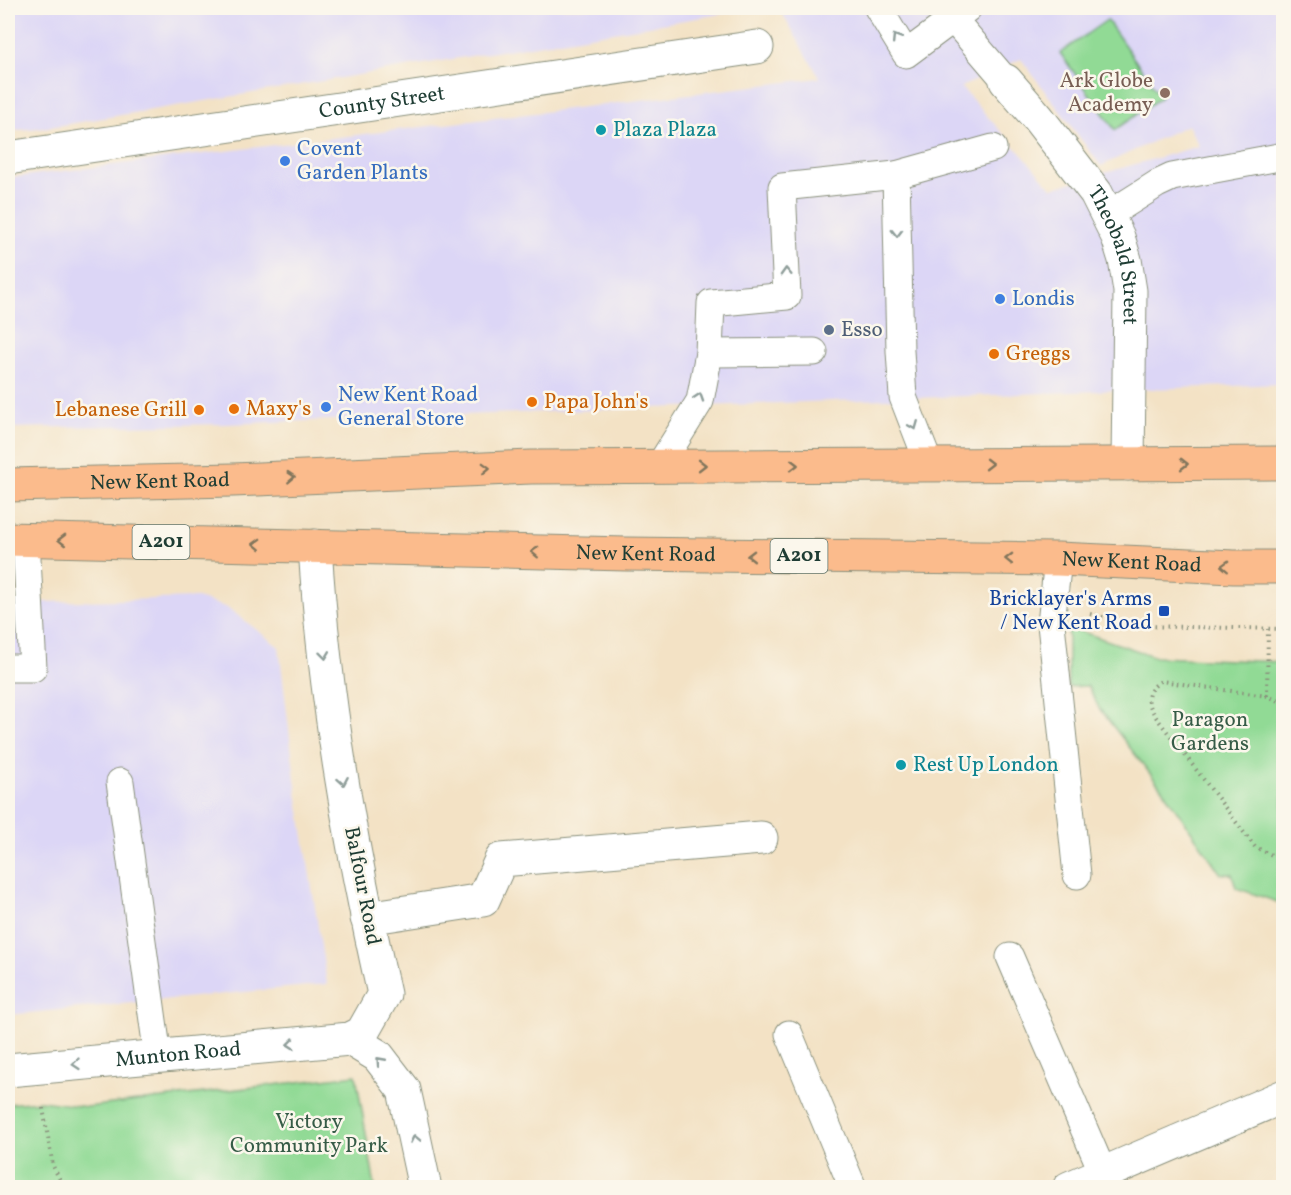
<svg xmlns="http://www.w3.org/2000/svg" width="1291" height="1195" font-family="Vollkorn,serif">
<rect width="100%" height="100%" fill="#fbf7ec"/>
<filter id="ink" filterUnits="userSpaceOnUse"><feTurbulence type="fractalNoise" baseFrequency=".0167" numOctaves="2"/><feDisplacementMap in="SourceGraphic" scale="12" xChannelSelector="R" yChannelSelector="G"/><feConvolveMatrix kernelMatrix="1 2 1 2 8 2 1 2 1" color-interpolation-filters="sRGB"/></filter>
<filter id="wash" filterUnits="userSpaceOnUse"><feTurbulence type="fractalNoise" baseFrequency=".008" numOctaves="4" result="noise"/><feDisplacementMap in="SourceGraphic" scale="24" xChannelSelector="R" yChannelSelector="G"/><feGaussianBlur stdDeviation="1.35" result="paint"/><feColorMatrix in="noise" values="0 0 0 0 0 0 0 0 0 0 0 0 0 0 0 0 0 1.4 0 .05"/><feComposite in="paint" operator="in"/></filter>
<g filter="url(#wash)">
<rect width="100%" height="100%" fill="#f3e2c5"/>
<g fill="#dcd6f6" fill-rule="evenodd">
<path d="M8 8H756L50 127 8 131Z"/>
<path d="M779 8H1283V384L226 424 8 428V178L820 78ZM1021 59 1101 166 1188 125 1199 146 1052 188 961 87Z"/>
<path d="M197 598 228 608 279 647 295 780 327 984 8 1015V603Z"/>
</g>
<g fill="#91da95" stroke="#588c64" stroke-width="1.5">
<path d="M1107 20 1161 97 1115 130 1060 53Z"/>
<path d="M1068 627 1156 657 1283 662V904L1236 888 1232 874H1221L1162 789 1099 708 1088 686 1068 687Z"/>
<path d="M356 1075 375 1187H8V1104L41 1101 87 1107Z"/>
</g>
</g>
<g filter="url(#ink)">
<g fill="none" stroke-linecap="round" stroke-linejoin="round">
<g stroke="#89907c" stroke-width="29">
<g id="service">
<path d="M878 8 906 54 968 8"/>
<path d="M953 19 1006 81"/>
<path d="M896 175 900 351 903 397 929 464"/>
<path d="M1108 215 1157 184 1172 177 1284 156"/>
<path d="M709 353 814 352"/>
<path d="M660 465 700 401 709 353 711 303 787 296 782 187 896 175 993 148"/>
<path d="M1058 559 1051 624 1077 875"/>
<path d="M8 668H33L26 540"/>
<path d="M120 782 158 1057"/>
<path d="M1010 957 1103 1173"/>
<path d="M789 1034 853 1188"/>
</g>
</g>
<g stroke="#89907c" stroke-width="35">
<g id="minor">
<path id="s1" d="M1006 81 1038 118 1096 193 1118 237 1125 260 1130 291 1128 464"/>
<path id="s2" d="M8 158 757 47"/>
<path d="M367 918 483 900 501 860 761 838"/>
<path d="M350 1039 378 1056 404 1090 425 1188"/>
<path id="s3" d="M8 1070 350 1039 362 1033 384 994C351 847 324 697 315 546"/>
<path d="M1069 1188 1284 1096"/>
</g>
</g>
<g stroke="#89907c" stroke-width="35">
<g id="trunk">
<path id="s4" d="M8 485 233 480 531 467 1284 463"/>
<path id="s5" d="M8 539 626 554 1058 559 1234 567H1284"/>
</g>
</g>
<g stroke="#89907c" stroke-width="4" stroke-dasharray="1.5 4.5" stroke-linecap="butt">
<path d="M1090 614 1140 626 1284 629"/>
<path d="M1267 696 1268 629"/>
<path d="M1284 703 1267 696 1161 681C1144 692 1146 701 1156 717L1255 847 1274 856H1284"/>
<path d="M43 1108 53 1166 64 1188"/>
</g>
<use href="#service" stroke="#fff" stroke-width="27"/>
<use href="#minor" stroke="#fff" stroke-width="33"/>
<use href="#trunk" stroke="#fbbb8c" stroke-width="33"/>
</g>
<defs><path id="oneway-chevron" d="M-2-3.5L2.5 0L-2 3.5" fill="none" stroke-width="1.6" stroke-linecap="round" stroke-linejoin="round" transform="scale(1.5)"/></defs>
<g stroke="#8f9e9a">
<use href="#oneway-chevron" transform="translate(896 38) rotate(-122)"/>
<use href="#oneway-chevron" transform="translate(897 233) rotate(89)"/>
<use href="#oneway-chevron" transform="translate(786 272) rotate(-92)"/>
<use href="#oneway-chevron" transform="translate(699 397) rotate(-72)"/>
<use href="#oneway-chevron" transform="translate(914 426) rotate(68)"/>
<use href="#oneway-chevron" transform="translate(325 655) rotate(83)"/>
<use href="#oneway-chevron" transform="translate(343 781) rotate(80)"/>
<use href="#oneway-chevron" transform="translate(291 1044) rotate(174)"/>
<use href="#oneway-chevron" transform="translate(380 1061) rotate(-132)"/>
<use href="#oneway-chevron" transform="translate(76 1064) rotate(175)"/>
<use href="#oneway-chevron" transform="translate(415 1139) rotate(-102)"/>
</g>
<g stroke="#82765c">
<use href="#oneway-chevron" transform="translate(989 464)"/>
<use href="#oneway-chevron" transform="translate(1184 464)"/>
<use href="#oneway-chevron" transform="translate(702 465)"/>
<use href="#oneway-chevron" transform="translate(794 465)"/>
<use href="#oneway-chevron" transform="translate(486 468) rotate(-2)"/>
<use href="#oneway-chevron" transform="translate(291 477) rotate(-3)"/>
<use href="#oneway-chevron" transform="translate(62 540) rotate(-179)"/>
<use href="#oneway-chevron" transform="translate(257 544) rotate(-178)"/>
<use href="#oneway-chevron" transform="translate(535 552) rotate(-178)"/>
<use href="#oneway-chevron" transform="translate(751 556) rotate(-179)"/>
<use href="#oneway-chevron" transform="translate(1009 559) rotate(-179)"/>
<use href="#oneway-chevron" transform="translate(1225 566) rotate(-178)"/>
</g>
</g>
<circle fill="#8d6e63" stroke="#fbf7ec" stroke-width="2" cx="1165" cy="93" r="6"/>
<g fill="#0f9aa8" stroke="#fbf7ec" stroke-width="2">
<circle cx="601" cy="130" r="6"/>
<circle cx="901" cy="765" r="6"/>
</g>
<g fill="#3f7fe0" stroke="#fbf7ec" stroke-width="2">
<circle cx="285" cy="161" r="6"/>
<circle cx="1000" cy="299" r="6"/>
<circle cx="326" cy="407" r="6"/>
</g>
<circle fill="#5c6f8a" stroke="#fbf7ec" stroke-width="2" cx="829" cy="330" r="6"/>
<g fill="#e8710a" stroke="#fbf7ec" stroke-width="2">
<circle cx="994" cy="354" r="6"/>
<circle cx="532" cy="402" r="6"/>
<circle cx="234" cy="409" r="6"/>
<circle cx="199" cy="410" r="6"/>
</g>
<rect fill="#1a4fb4" stroke="#fbf7ec" stroke-width="2" x="1158" y="605" width="12" height="12" rx="3"/>
<g text-anchor="middle" dominant-baseline="central" stroke-width="5" stroke-linejoin="round" paint-order="stroke">
<g fill="#fbf7ec" stroke="#61756b" stroke-width="1.5">
<rect x="132.5" y="525" width="57" height="34" rx="4.5"/>
<rect x="770.5" y="539" width="57" height="34" rx="4.5"/>
</g>
<g font-size="20" font-weight="bold" fill="#1f3d34">
<text x="161" y="542">A201</text>
<text x="799" y="556">A201</text>
</g>
<g font-size="21" fill="#785e54" stroke="#fbf7ec" text-anchor="end">
<text x="1153" y="81">Ark Globe<tspan x="1153" dy="24">Academy</tspan></text>
</g>
<g font-size="21" fill="#1f3d34" stroke="#fbf7ec">
<text stroke="none"><textPath href="#s2" startOffset="378">County Street</textPath></text>
<text stroke="none"><textPath href="#s1" startOffset="210">Theobald Street</textPath></text>
<text stroke="none"><textPath href="#s4" startOffset="152">New Kent Road</textPath></text>
<text stroke="none"><textPath href="#s5" startOffset="638">New Kent Road</textPath></text>
<text stroke="none"><textPath href="#s5" startOffset="1124">New Kent Road</textPath></text>
<text transform="translate(362 886) rotate(79)">Balfour Road</text>
<text stroke="none"><textPath href="#s3" startOffset="171">Munton Road</textPath></text>
</g>
<g font-size="21" fill="#0d838f" stroke="#fbf7ec" text-anchor="start">
<text x="613" y="130">Plaza Plaza</text>
<text x="913" y="765">Rest Up London</text>
</g>
<g font-size="21" fill="#366cbe" stroke="#fbf7ec" text-anchor="start">
<text x="297" y="149">Covent<tspan x="297" dy="24">Garden Plants</tspan></text>
<text x="1012" y="299">Londis</text>
<text x="338" y="395">New Kent Road<tspan x="338" dy="24">General Store</tspan></text>
</g>
<g font-size="21" fill="#4e5e75" stroke="#fbf7ec" text-anchor="start">
<text x="841" y="330">Esso</text>
</g>
<g font-size="21" fill="#c56008" stroke="#fbf7ec" text-anchor="start">
<text x="1006" y="354">Greggs</text>
<text x="544" y="402">Papa John's</text>
<text x="246" y="409">Maxy's</text>
<text x="187" y="410" text-anchor="end">Lebanese Grill</text>
</g>
<g font-size="21" fill="#164399" stroke="#fbf7ec" text-anchor="end">
<text x="1152" y="599">Bricklayer's Arms<tspan x="1152" dy="24">/ New Kent Road</tspan></text>
</g>
<g font-size="21" fill="#365c47" stroke="#fbf7ec">
<text x="1210" y="720">Paragon<tspan x="1210" dy="24">Gardens</tspan></text>
<text x="309" y="1122">Victory<tspan x="309" dy="24">Community Park</tspan></text>
</g>
</g>
<rect width="1291" height="1195" fill="none" stroke="#fbf7ec" stroke-width="30"/>
</svg>
